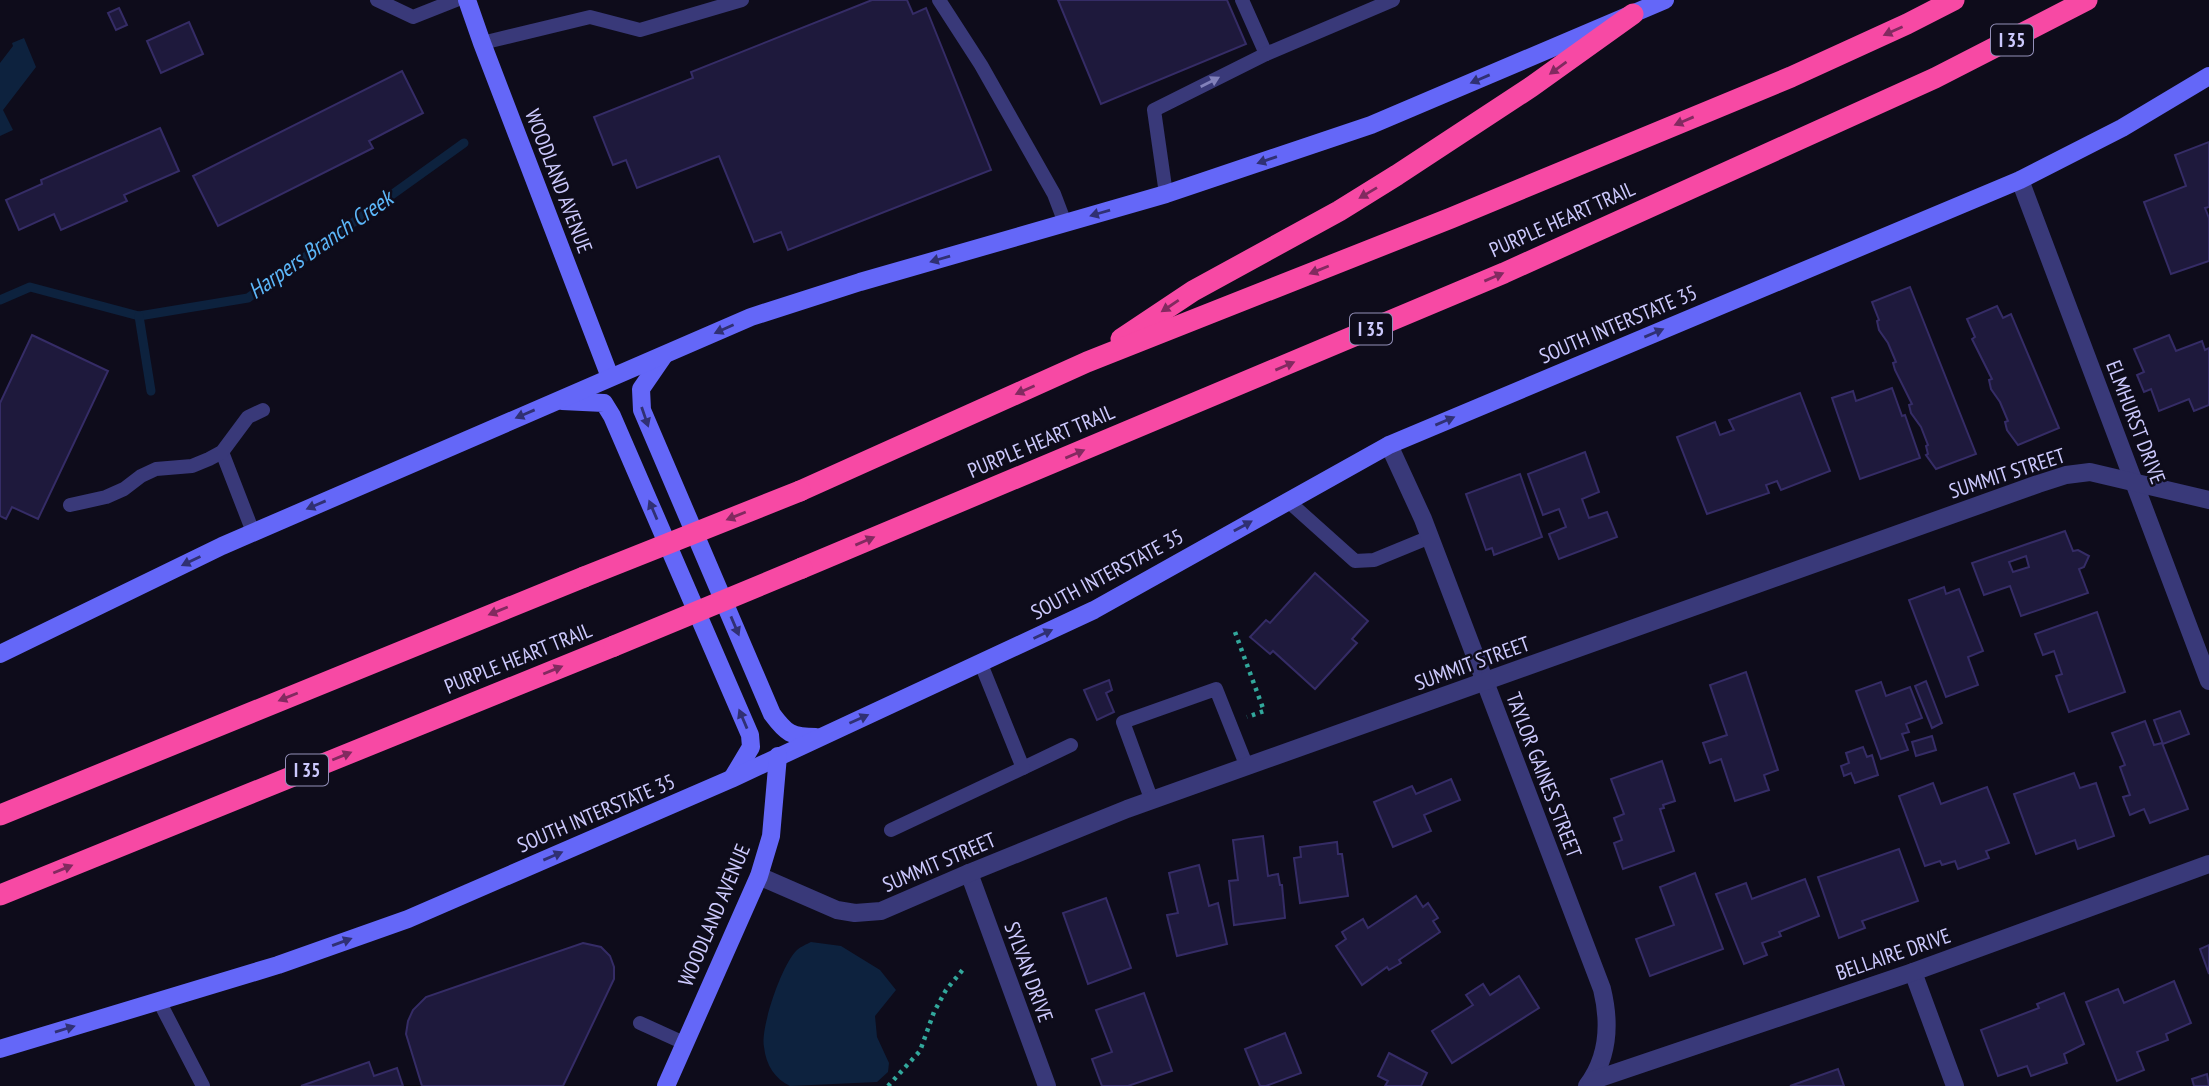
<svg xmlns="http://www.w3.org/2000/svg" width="2209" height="1086" font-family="'PT Sans Narrow',sans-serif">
<rect width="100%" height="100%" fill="#0e0c1b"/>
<g fill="#0d223e">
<path d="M24 38 36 67 3 110 13 130 0 136V63L13 46 12 43Z"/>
<path d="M811 942 841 946 880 970 896 990 875 1016 877 1037 889 1063 888 1072 877 1082 790 1086C775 1079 766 1065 764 1047 760 1028 782 964 797 950 800 947 807 944 811 942Z"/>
</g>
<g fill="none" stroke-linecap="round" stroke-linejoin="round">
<g stroke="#0d223e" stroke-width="9">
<path d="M0 300 30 287 139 316 248 298 464 143"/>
<path d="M139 316 151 391"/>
</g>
</g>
<g fill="#1e193c" stroke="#352c66" stroke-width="2" fill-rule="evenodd">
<path d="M872 0H907L913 14 926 8 991 170 788 250 781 232 754 242 719 156 637 188 626 160 613 165 594 117 693 78 691 72Z"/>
<path d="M1058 0H1227L1246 44 1101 104Z"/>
<path d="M119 8 127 25 116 30 108 13Z"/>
<path d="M189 22 203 54 161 73 147 41Z"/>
<path d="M402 71 423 113 369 141 373 148 218 226 193 176Z"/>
<path d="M160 128 179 171 124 195 127 201 61 230 54 214 19 230 6 200 42 184 41 180Z"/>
<path d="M2209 142V207L2205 208 2209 218V261L2171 274 2144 202 2186 186 2175 155Z"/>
<path d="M1910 287 1976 454 1936 469 1926 455 1928 454 1926 446 1928 445 1921 427 1911 413 1909 405 1912 404 1895 370 1893 363 1896 362 1888 343 1879 330 1877 321 1879 320 1872 302Z"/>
<path d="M1997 306 2003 318 2011 314 2059 428 2018 445 2007 430 2005 422 2008 421 2000 402 1991 389 1989 380 1992 379 1972 339 1975 337 1967 319Z"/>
<path d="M32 335 108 371 38 519 12 507 6 519 0 516V403Z"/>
<path d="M2169 335 2176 351 2202 341 2205 350 2209 348V405L2194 411 2189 399 2159 411 2151 389 2144 392 2137 375 2144 372 2134 349Z"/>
<path d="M1892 388 1902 416 1905 415 1920 458 1860 479 1832 398 1853 391 1856 401Z"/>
<path d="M1800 393 1830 471 1781 490 1777 481 1766 485 1769 493 1707 514 1677 437 1715 422 1720 435 1734 430 1729 420Z"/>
<path d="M1585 452 1599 492 1582 499 1589 518 1607 512 1617 537 1559 559 1549 534 1566 527 1559 509 1543 515 1528 474Z"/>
<path d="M1520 474 1542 537 1494 555 1492 548 1486 550 1466 494Z"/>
<path d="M2065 531 2073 551 2078 550 2089 556 2084 567 2079 569 2088 593 2021 616 2010 586 1984 595 1972 563ZM2026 556 2029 567 2013 572 2009 562Z"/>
<path d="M1315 573 1368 621 1352 639 1357 643 1315 689 1273 651 1270 654 1250 637 1266 620 1270 623Z"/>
<path d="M1944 587 1946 594 1959 589 1983 651 1968 657 1978 685 1946 697 1909 600Z"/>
<path d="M2097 612 2125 692 2069 712 2056 676 2062 674 2054 651 2043 655 2035 634Z"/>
<path d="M1746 672 1778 770 1764 775 1769 790 1735 801 1721 759 1710 763 1703 743 1727 735 1710 685Z"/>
<path d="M1109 680 1112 690 1106 693 1114 712 1097 720 1084 690Z"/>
<path d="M1926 681 1942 723 1932 728 1915 686Z"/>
<path d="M1881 682 1886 696 1910 687 1922 718 1906 724 1909 732 1902 734 1908 750 1881 759 1856 691Z"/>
<path d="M2180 711 2189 734 2163 744 2154 720Z"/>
<path d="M2145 721 2154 745 2162 743 2188 809 2150 823 2144 809 2130 815 2123 797 2130 795 2120 767 2125 765 2112 733Z"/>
<path d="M1932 736 1936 750 1916 756 1912 742Z"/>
<path d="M1863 747 1867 757 1872 755 1878 775 1855 783 1851 773 1844 776 1841 766 1849 763 1846 753Z"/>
<path d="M1662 761 1675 801 1663 805 1664 808 1660 809 1674 851 1623 869 1614 843 1622 840 1614 818 1624 814 1611 779Z"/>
<path d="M2074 773 2080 788 2096 783 2114 836 2078 849 2075 840 2036 854 2014 794Z"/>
<path d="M1451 779 1460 800 1424 815 1431 831 1393 847 1374 802 1412 786 1416 794Z"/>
<path d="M1933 783 1941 804 1987 787 2009 843 1986 851 1989 858 1958 869 1955 861 1942 865 1940 861 1925 866 1899 796Z"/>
<path d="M1263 836 1268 876 1278 874 1280 885H1282L1285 918 1234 925 1229 881 1238 880 1233 840Z"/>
<path d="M1337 842 1338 854H1342L1348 896 1300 903 1294 858 1301 857 1300 847Z"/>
<path d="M1899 849 1918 901 1862 921 1865 928 1839 938 1818 877Z"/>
<path d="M1199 865 1209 906 1218 903 1227 944 1177 956 1167 915 1178 913 1169 873Z"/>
<path d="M1695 873 1723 949 1650 976 1636 939 1674 925 1660 887Z"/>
<path d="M1805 879 1819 916 1779 932 1781 936 1762 943 1767 955 1744 964 1716 894 1746 883 1752 899Z"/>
<path d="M1416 896 1423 907 1428 903 1438 918 1433 921 1440 932 1399 960 1401 963 1389 970 1387 967 1362 985 1336 946 1346 939 1342 932 1363 919 1368 928Z"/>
<path d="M1106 898 1131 968 1088 984 1063 913Z"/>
<path d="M583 943 601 947 610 956 614 967V979L563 1086H422L406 1034 408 1021 413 1010 426 997Z"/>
<path d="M2209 945V974L2200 949Z"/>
<path d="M1519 976 1539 1008 1452 1063 1432 1031 1473 1005 1466 995 1483 984 1490 995Z"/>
<path d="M2174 981 2191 1023 2166 1034 2168 1040 2137 1052 2144 1070 2117 1081 2086 1002 2118 989 2124 1003Z"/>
<path d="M1144 993 1172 1071 1128 1086H1102L1092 1059 1112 1052 1096 1010Z"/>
<path d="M2064 993 2084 1044 2064 1054 2067 1063 2031 1076 2027 1066 1998 1076 1981 1030 2039 1008 2037 1004Z"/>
<path d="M1285 1033 1301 1073 1266 1086H1260L1245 1049Z"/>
<path d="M1389 1053 1427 1073 1421 1086H1385L1388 1081 1378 1076Z"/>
<path d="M369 1062 374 1076 397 1068 403 1086H301Z"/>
<path d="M1838 1069 1844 1086H1790Z"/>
<path d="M2207 1074 2209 1086H2194L2192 1079Z"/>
</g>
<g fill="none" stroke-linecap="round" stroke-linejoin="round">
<g stroke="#32a89c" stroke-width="4.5" stroke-dasharray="3.5 5" stroke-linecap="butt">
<path d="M1235 632 1264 711 1247 717"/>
<path d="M888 1086 920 1051 934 1012 946 990 965 967"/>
</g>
<g stroke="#393979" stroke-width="14">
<path d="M377 0 413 17 456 0"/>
<path d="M939 0 981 65 1054 194 1065 223"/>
<path d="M1242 0 1266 54"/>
<path d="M482 43 590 17 640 30 742 0"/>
<path d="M1166 194 1154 110 1266 54 1393 0"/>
<path d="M222 452 253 532"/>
<path d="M1288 501 1355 561 1374 560 1430 537"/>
<path d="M70 505 106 497 124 489 141 476 156 469 192 466 209 459 222 452 248 417 263 410"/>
<path d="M1023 768 1071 745"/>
<path d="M1152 801 1123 722 1216 689 1247 767"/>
<path d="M891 830 1023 768 981 664"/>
<path d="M159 1001 203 1086"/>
<path d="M640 1023 684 1043"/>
</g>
<g stroke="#393979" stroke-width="18">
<path d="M2020 180 2209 681"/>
<path d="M1389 445 1423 519 1602 989C1610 1022 1609 1057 1587 1086"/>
<path d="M969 873 1047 1086"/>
<path d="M759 876 837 910 855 913 881 911 969 873 1127 809 2038 484 2066 475 2090 472 2209 500"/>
<path d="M1913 972 1955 1086"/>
<path d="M1591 1081 1913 972 2209 864"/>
</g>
<g stroke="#6467f8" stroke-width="18">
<path d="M467 0 482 43 610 377"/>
<path d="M663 357 641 389 642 410 772 714C786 733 791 737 816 737"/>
<path d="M562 401 604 403 612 416 750 735 751 747 733 777"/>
<path d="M0 654 222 546 751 317 860 282 1166 194 1371 125 1665 0"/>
<path d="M0 1049 278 965 408 919 731 779 1094 610 1389 445 2020 180 2122 128 2209 76"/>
<path d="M666 1086 759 876 771 836 778 756"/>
</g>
<g stroke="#f749a4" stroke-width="21">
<path d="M1121 339 1193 291 1339 211 1397 175 1531 87 1633 14"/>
<path d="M800 491 1087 362 1451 218 1791 77 1907 24 1954 0"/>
<path d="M802 568 1504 273 1935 78 2087 0"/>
<path d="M0 815 584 577"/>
<path d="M0 895 614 646"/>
</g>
<g stroke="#f749a4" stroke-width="21">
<path d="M584 577 800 491"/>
<path d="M614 646 802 568"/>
</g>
</g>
<defs><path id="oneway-solid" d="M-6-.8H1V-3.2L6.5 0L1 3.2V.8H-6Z" transform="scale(1.75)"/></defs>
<g fill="#822a60">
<use href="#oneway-solid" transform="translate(1893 31) rotate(156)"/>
<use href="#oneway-solid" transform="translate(1558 68) rotate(144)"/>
<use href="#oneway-solid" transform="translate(1684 121) rotate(157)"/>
<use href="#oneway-solid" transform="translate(1368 193) rotate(149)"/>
<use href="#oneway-solid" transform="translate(1319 270) rotate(158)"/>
<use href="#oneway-solid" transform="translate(1494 277) rotate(-23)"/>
<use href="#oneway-solid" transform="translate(1170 306) rotate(146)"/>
<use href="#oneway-solid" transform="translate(1285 366) rotate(-23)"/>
<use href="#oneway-solid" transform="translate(1025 390) rotate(156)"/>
<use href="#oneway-solid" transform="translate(1075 454) rotate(-23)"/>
<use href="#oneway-solid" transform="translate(736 516) rotate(158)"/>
<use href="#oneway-solid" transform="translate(865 541) rotate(-23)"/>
<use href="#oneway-solid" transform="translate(498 611) rotate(158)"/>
<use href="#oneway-solid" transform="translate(553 670) rotate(-22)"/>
<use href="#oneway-solid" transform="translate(288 697) rotate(158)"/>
<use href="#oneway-solid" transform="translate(342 756) rotate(-22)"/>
<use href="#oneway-solid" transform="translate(63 869) rotate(-22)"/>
</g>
<g fill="#303073">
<use href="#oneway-solid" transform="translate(1480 79) rotate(157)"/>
<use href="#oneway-solid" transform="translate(1267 160) rotate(161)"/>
<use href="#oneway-solid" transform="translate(1100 213) rotate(164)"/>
<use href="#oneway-solid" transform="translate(940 259) rotate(164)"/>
<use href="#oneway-solid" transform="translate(724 329) rotate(156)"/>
<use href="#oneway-solid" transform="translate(1654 333) rotate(-23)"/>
<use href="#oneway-solid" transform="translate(525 414) rotate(157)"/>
<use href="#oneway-solid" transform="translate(645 417) rotate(71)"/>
<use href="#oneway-solid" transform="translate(1445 421) rotate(-23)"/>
<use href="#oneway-solid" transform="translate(316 505) rotate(157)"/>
<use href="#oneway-solid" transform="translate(653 510) rotate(-113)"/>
<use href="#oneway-solid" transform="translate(1243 526) rotate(-29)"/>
<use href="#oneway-solid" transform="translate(191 561) rotate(154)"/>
<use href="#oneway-solid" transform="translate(735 626) rotate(67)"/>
<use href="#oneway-solid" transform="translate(1043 634) rotate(-25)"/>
<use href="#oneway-solid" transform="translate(743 719) rotate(-113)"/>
<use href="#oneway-solid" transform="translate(859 719) rotate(-24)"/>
<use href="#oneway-solid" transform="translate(553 856) rotate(-23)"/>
<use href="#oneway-solid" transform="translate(342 942) rotate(-20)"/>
<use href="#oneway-solid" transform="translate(65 1029) rotate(-17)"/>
</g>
<use fill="#8281bb" href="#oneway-solid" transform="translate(1210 82) rotate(-27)"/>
<g text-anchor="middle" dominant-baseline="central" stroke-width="5" stroke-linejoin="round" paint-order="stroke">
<g fill="#0e0c1b" stroke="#9390b9" stroke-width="2">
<rect x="1991" y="24.5" width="42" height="31" rx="5"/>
<rect x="1350" y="313.5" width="42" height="31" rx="5"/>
<rect x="286" y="754.5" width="42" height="31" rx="5"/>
</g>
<g font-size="19" font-weight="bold" fill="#ccc9fd">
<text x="2012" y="40">I 35</text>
<text x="1371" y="329">I 35</text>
<text x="307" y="770">I 35</text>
</g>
<g font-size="21" fill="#ccc9fd" stroke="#0e0c1b">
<text transform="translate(559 181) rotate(69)">WOODLAND AVENUE</text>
<text transform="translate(1562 219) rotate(-24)">PURPLE HEART TRAIL</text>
<text transform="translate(1618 324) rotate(-23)">SOUTH INTERSTATE 35</text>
<text transform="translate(2136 422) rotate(69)">ELMHURST DRIVE</text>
<text transform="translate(1041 441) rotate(-23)">PURPLE HEART TRAIL</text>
<text transform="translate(2007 473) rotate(-18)">SUMMIT STREET</text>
<text transform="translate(1107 574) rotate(-28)">SOUTH INTERSTATE 35</text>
<text transform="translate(518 658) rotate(-22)">PURPLE HEART TRAIL</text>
<text transform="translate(1472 663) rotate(-20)">SUMMIT STREET</text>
<text transform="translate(1544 775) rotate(69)">TAYLOR GAINES STREET</text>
<text transform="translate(596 813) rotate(-23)">SOUTH INTERSTATE 35</text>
<text transform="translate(939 862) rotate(-23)">SUMMIT STREET</text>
<text transform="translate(714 915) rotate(-67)">WOODLAND AVENUE</text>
<text transform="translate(1893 954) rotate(-19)">BELLAIRE DRIVE</text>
<text transform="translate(1029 972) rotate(70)">SYLVAN DRIVE</text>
</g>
<g font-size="23" font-style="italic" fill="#5cb6f8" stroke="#0e0c1b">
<text transform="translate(320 244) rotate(-35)">Harpers Branch Creek</text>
</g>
</g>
</svg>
